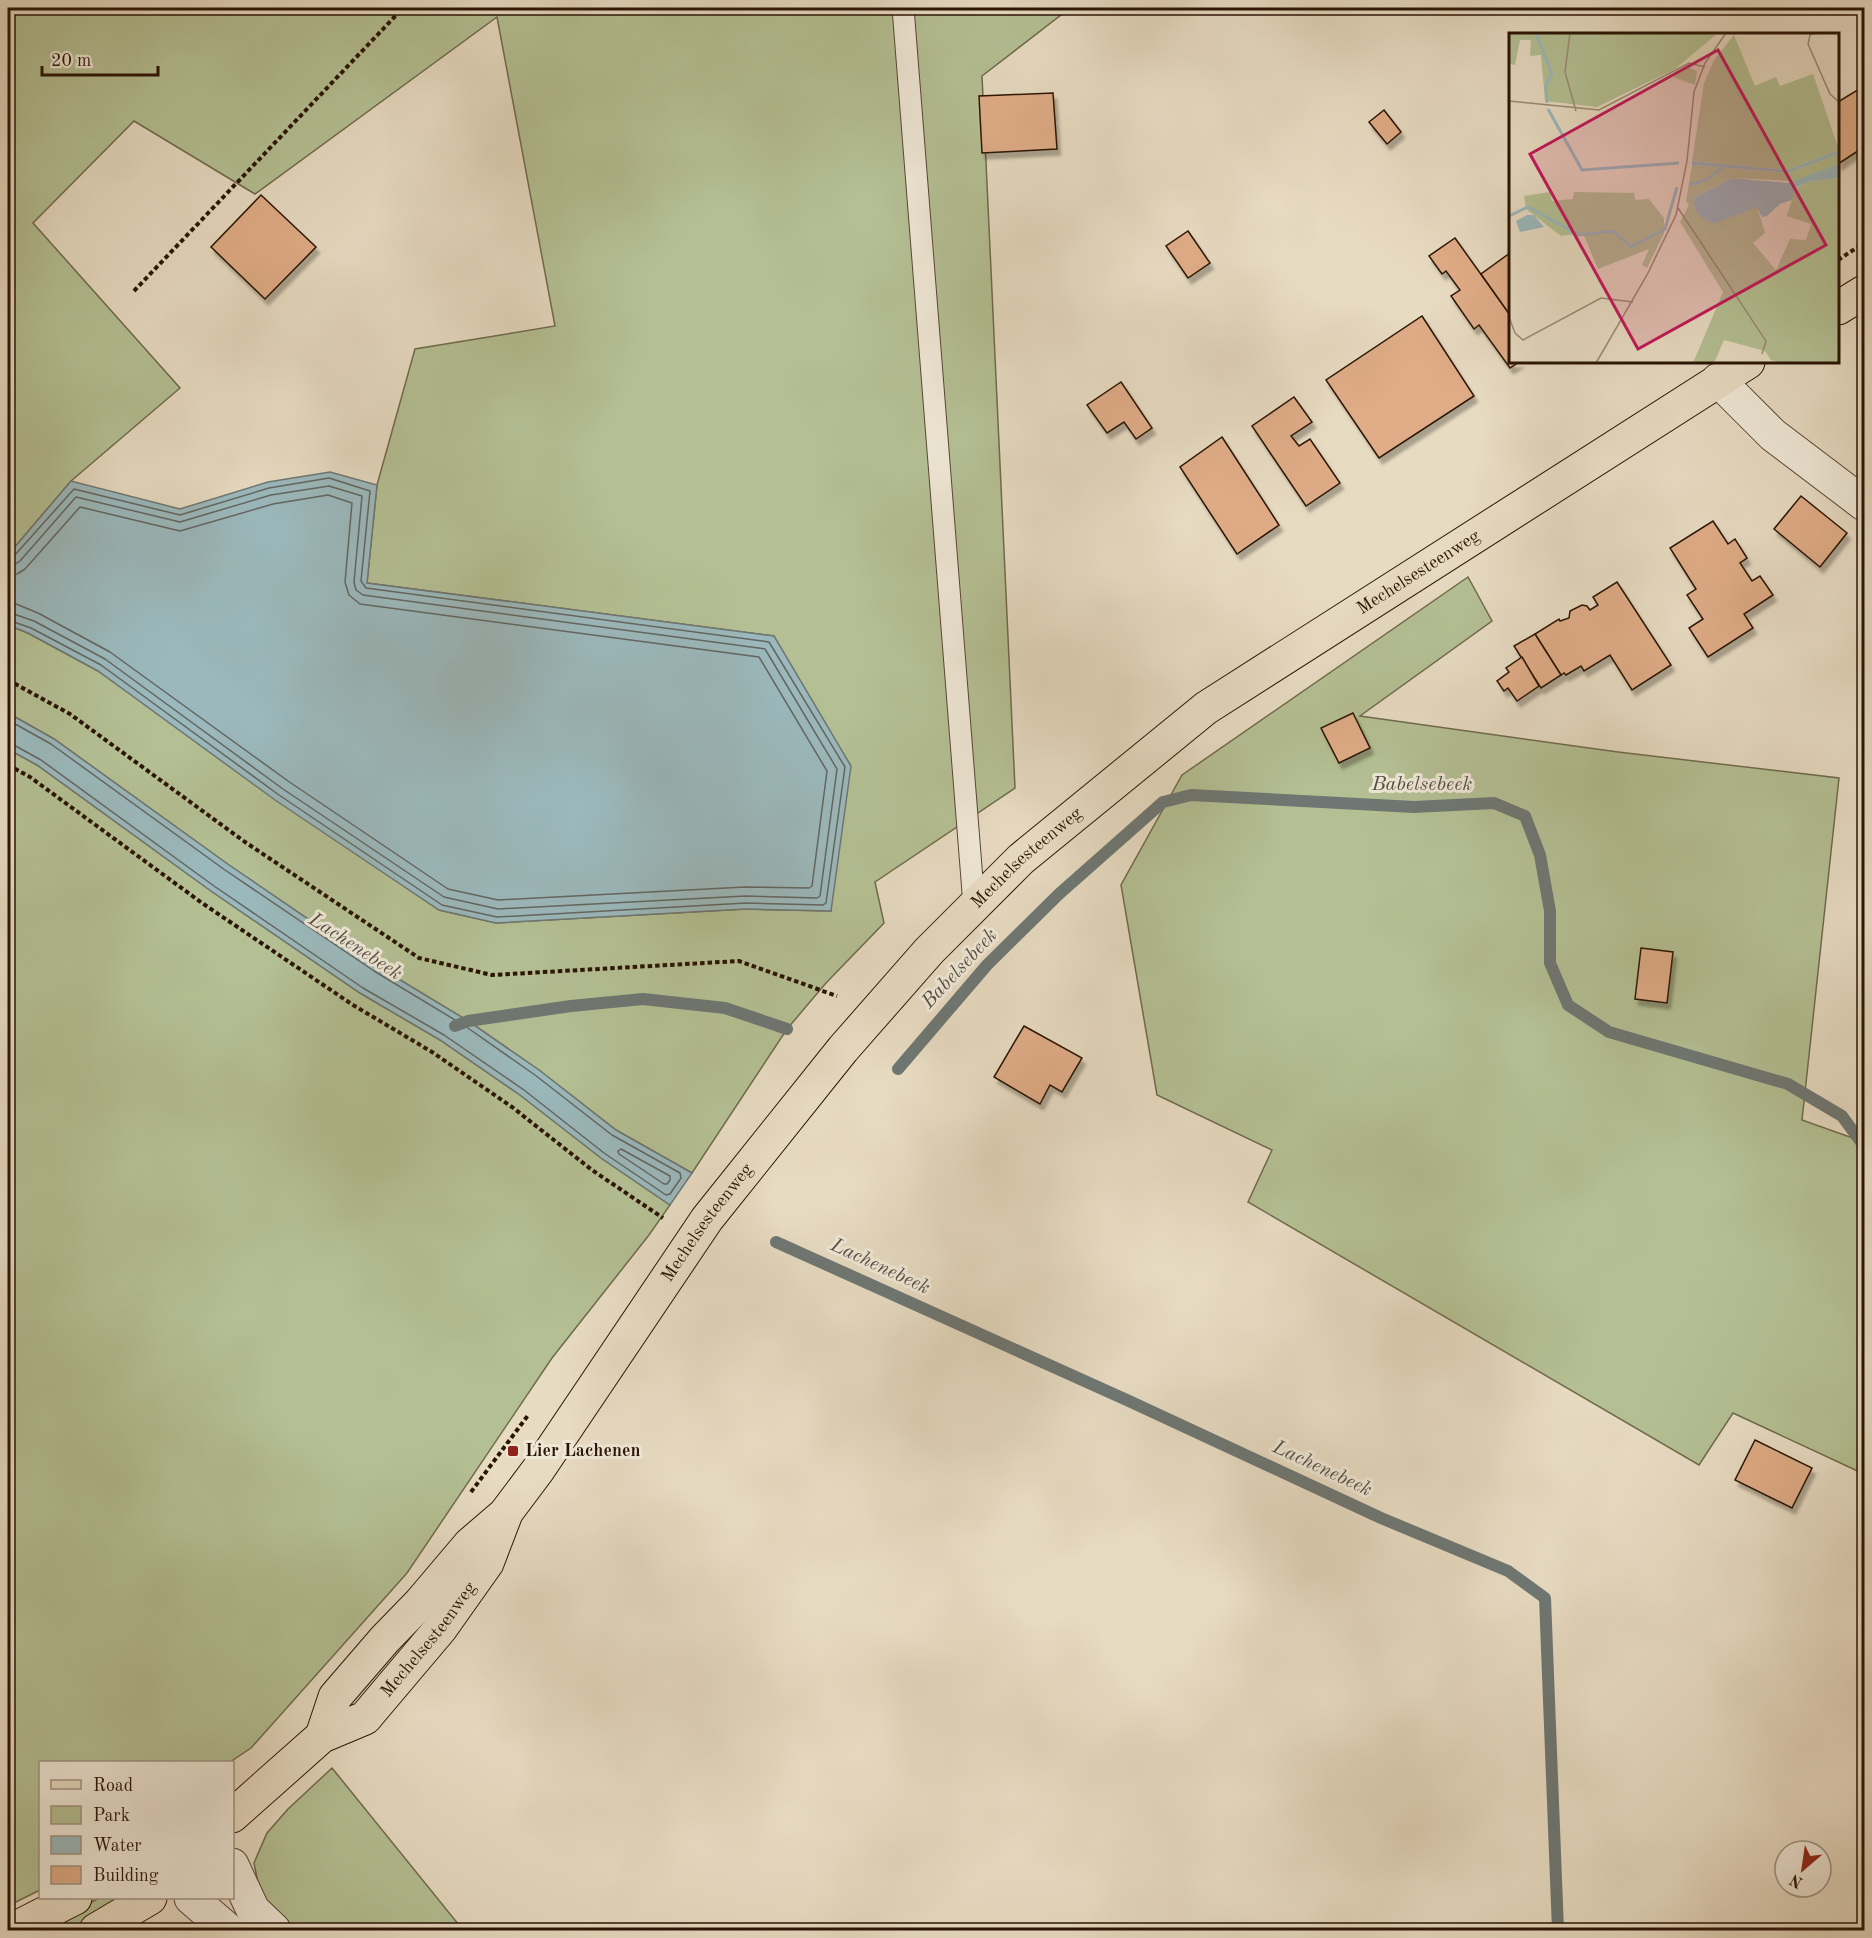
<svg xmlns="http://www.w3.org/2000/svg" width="1872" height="1938" font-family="'Old Standard TT',serif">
<defs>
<filter id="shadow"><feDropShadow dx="3.5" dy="6" stdDeviation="1.5" flood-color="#0004"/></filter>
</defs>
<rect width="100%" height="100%" fill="#e7dbc2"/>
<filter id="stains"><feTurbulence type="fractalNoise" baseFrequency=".00333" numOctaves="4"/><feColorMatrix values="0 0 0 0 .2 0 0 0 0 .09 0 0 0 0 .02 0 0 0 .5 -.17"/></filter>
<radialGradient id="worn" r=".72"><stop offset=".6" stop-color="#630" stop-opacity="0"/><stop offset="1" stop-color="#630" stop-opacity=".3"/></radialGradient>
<g fill="#b4c094" stroke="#6f6a4c" stroke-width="1.5">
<path d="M8 8H1070L982 76 1015 788 875 882 884 923 826 983 787 1029 692 1173 616 1130 539 1070 468 1021 377 966 229 865 54 739 8 713V625L28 633 98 671 439 910 496 923 746 909 831 911 774 636 367 583 377 485 415 349 555 326 497 17 255 194 134 121 33 223 180 388 71 481 8 555Z"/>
<path d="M1468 577 1492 621 1360 716 1618 752 1839 778 1802 1120 1864 1142V1474L1733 1413 1699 1465 1248 1202 1272 1150 1157 1095 1121 885 1182 775Z"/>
<path d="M8 749 37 765 211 891 360 993 440 1040 520 1095 601 1158 670 1205 649 1235 552 1358 407 1573 251 1748 230 1762H40V1890L8 1906Z"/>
<path d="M332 1768 459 1925 443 1930H295L285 1927 261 1897 254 1863 267 1833 288 1809Z"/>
<path d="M99 1898H126L72 1930H39Z"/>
</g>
<g fill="#9bb9bd" stroke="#6e7773" stroke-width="1.5">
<path d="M330 472 377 485 367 583 774 636 851 766 831 911 746 909 496 923 439 910 275 800 98 671 28 633 8 625V555L71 481 180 509 268 482Z"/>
<path d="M8 713 54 739 229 865 377 966 468 1021 539 1070 616 1130 692 1173 670 1205 601 1158 520 1095 440 1040 360 993 211 891 37 765 8 749Z"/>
</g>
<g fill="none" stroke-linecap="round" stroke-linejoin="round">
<g stroke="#626661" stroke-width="1.5">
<path d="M8 558 14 556 74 489 180 515 269 488 329 478 370 491 361 581 366 588 769 642 845 767 826 903 823 905 746 903 497 917 442 905 279 795 101 665 31 628 8 620"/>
<path d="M8 566 14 565 20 561 76 497 180 522 271 495 329 486 362 496 354 582 356 590 363 595 765 649 837 769 820 896 817 898 745 896 498 909 444 897 283 789 105 659 34 621 8 612"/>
<path d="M8 575 17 574 25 569 80 507 180 531 273 504 328 495 352 503 345 582 349 595 360 604 759 657 827 771 812 886 809 888 745 887 498 900 448 889 288 781 110 652 38 613 16 604 8 603"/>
<path d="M8 720 51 744 225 870 374 971 465 1026 535 1075 612 1135 680 1173 681 1178 670 1194 666 1195 604 1153 524 1090 444 1035 363 988 214 886 41 760 12 744H8"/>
<path d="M621 1149 670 1176V1180L667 1184H664L619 1154 618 1151Z"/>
</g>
<g stroke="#6e7773" stroke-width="12">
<path d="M455 1026 468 1021 571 1006 643 999 725 1008 787 1029"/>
<path d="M898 1069 987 965 1059 894 1163 802 1191 795 1414 807 1494 803 1525 816 1540 855 1550 911V963L1568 1005 1609 1032 1788 1084 1842 1116 1864 1146"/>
<path d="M776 1242 1129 1401 1381 1518 1508 1571 1545 1598 1558 1930"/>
</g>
</g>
<g fill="#dfac87" stroke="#2a1405" stroke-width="1.5" filter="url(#shadow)">
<path d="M1859 89 1864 98V147L1838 164V102Z"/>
<path d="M1053 93 1057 149 982 153 979 96Z"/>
<path d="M1384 110 1401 132 1387 144 1369 122Z"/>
<path d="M261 195 316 247 265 299 211 247Z"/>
<path d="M1188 231 1210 263 1188 278 1166 246Z"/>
<path d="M1455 238 1510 315V362H1519L1510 368 1479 325 1474 329 1451 296 1460 290 1446 271 1442 274 1429 256Z"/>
<path d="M1510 253V315L1481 274Z"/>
<path d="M1422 316 1474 396 1379 458 1326 380Z"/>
<path d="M1121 382 1152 428 1136 439 1124 422 1107 433 1087 405Z"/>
<path d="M1294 397 1312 422 1291 436 1299 446 1310 439 1340 483 1306 506 1252 426Z"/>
<path d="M1222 437 1279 525 1237 554 1180 467Z"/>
<path d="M1801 496 1847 533 1820 567 1774 529Z"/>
<path d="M1713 521 1728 544 1735 539 1747 558 1740 563 1752 581 1760 576 1773 595 1744 614 1753 628 1708 657 1689 628 1703 619 1687 595 1696 589 1670 548Z"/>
<path d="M1617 582 1671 665 1632 690 1610 655 1584 671 1581 666 1566 675 1564 673 1561 675 1535 634 1559 619 1560 621 1569 618 1570 611 1582 605 1587 606 1590 610 1598 605 1593 597Z"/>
<path d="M1535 634 1561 675 1541 688 1514 646Z"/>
<path d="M1522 657 1539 686 1517 701 1508 688 1504 691 1497 681 1509 672 1506 668Z"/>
<path d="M1353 713 1370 748 1339 763 1321 728Z"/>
<path d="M1641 948 1673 952 1667 1003 1635 999Z"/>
<path d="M1024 1026 1082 1058 1062 1092 1050 1085 1040 1104 994 1077Z"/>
<path d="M1755 1440 1812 1468 1792 1508 1735 1480Z"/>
</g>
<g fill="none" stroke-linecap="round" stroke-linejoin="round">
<g stroke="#594634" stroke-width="23">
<path id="lane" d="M903 8 974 905"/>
</g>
<g stroke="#594634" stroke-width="35">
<g id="street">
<path d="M1718 380 1773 435 1864 504"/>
<path d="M232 1865 253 1910 274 1930"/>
<path d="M191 1898 228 1930"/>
</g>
</g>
<g stroke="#2a1405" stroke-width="35">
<g id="primary">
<path d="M1838 308 1864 292"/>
<path id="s1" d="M322 1736 335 1697 385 1639 420 1603 470 1544 505 1514 538 1470 707 1219 843 1049 929 951 1021 859 1206 708 1748 362"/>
<path id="s2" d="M232 1816 322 1736 365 1718 441 1628 487 1563 505 1516"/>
<path d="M12 1930 75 1898"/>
<path d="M96 1930 150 1898"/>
</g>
</g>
<g stroke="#2a1405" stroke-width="4" stroke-dasharray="4.5 3" stroke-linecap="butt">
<path d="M1838 260 1864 243"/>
<path d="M134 291 403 8"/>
<path d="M8 680 70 714 245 842 419 958 492 975 739 961 837 996"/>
<path d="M8 765 30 777 202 903 353 1005 432 1052 512 1107 592 1170 663 1218"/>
<path d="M471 1492 529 1414"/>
</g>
<use href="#lane" stroke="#efe8d7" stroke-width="21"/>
<use href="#street" stroke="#efe8d7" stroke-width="33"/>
<use href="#primary" stroke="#e7dbc2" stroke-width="33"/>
</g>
<rect fill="#8f2418" stroke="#efe8d7" stroke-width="2" x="507" y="1445" width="12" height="12" rx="3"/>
<g text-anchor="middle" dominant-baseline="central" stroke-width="6" stroke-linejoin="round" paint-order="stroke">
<g font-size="18" fill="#2a1405" stroke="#efe8d7">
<text stroke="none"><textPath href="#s1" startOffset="1618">Mechelsesteenweg</textPath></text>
<text stroke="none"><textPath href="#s1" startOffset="1132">Mechelsesteenweg</textPath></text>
<text stroke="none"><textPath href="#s1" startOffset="646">Mechelsesteenweg</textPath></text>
<text stroke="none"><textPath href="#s2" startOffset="268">Mechelsesteenweg</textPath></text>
</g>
<g font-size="18" font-weight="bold" fill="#2a1405" stroke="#efe8d7" text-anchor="start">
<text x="525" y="1451">Lier Lachenen</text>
</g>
<g font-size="20" font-style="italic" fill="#524e45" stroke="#efe8d7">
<text x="1422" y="785">Babelsebeek</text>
<text transform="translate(355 947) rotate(33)">Lachenebeek</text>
<text transform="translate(960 969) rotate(-47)">Babelsebeek</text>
<text transform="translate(880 1267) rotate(25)">Lachenebeek</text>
<text transform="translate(1322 1469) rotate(25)">Lachenebeek</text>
</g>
</g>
<g transform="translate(1509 33)">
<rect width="330" height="330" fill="#e7dbc2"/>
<path d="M0 0H209L166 36 88 74 36 68 32 22 21 23 22 7H11L6 32 0 31ZM225 2 246 53 267 44 271 53 304 41 330 117 278 137 183 128 195 50 205 27ZM178 34 188 38 186 52 164 44ZM330 121V131L287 148 223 145 183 166 248 173 256 200 244 210 267 237 281 206 297 207 302 191 278 183 286 156 302 148 330 145V330H273L262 327 256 318 215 307 205 330H184L214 259 171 189 180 172 177 168 183 132 279 140ZM41 159 43 168 64 166 65 159 125 160 126 167 140 166 155 185V200L138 235 133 232 140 216 89 236 74 200 52 203 17 176 15 163Z" fill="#b4c094"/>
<path d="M330 117V121L279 140 183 132V128L278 137ZM330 131V145L302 148 286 155 283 167 271 171 258 183 253 184 248 174 204 191 189 182 183 166 223 145 279 150ZM18 182H25L35 194 11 199 7 188Z" fill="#9bb9bd"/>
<path fill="none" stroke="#9bb9bd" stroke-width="3" d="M27 0 43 41 37 52 38 70M39 76 73 137 170 130M181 152 197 147 214 134M0 183 19 174 70 202 104 198 122 214 156 196 168 154"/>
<path fill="none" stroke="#9b8b76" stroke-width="1.5" d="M61 0 56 39 67 78M306 0 301 2 299 11 321 61 330 69M0 68 90 77 180 30 196 34M169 175 257 308 253 321M0 284 6 300 14 307 92 265 124 269M87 330 138 242 167 182 178 128 185 59 196 30 217 0"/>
<path fill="#c2185b" fill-opacity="0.15" stroke="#c2185b" stroke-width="3" d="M209 17 317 212 129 316 21 121Z"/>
<rect width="330" height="330" fill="none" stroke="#2a1405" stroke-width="3"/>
</g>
<rect width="1872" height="1938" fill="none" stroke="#e7dbc2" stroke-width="30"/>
<rect x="9" y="9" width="1854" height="1920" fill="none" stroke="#2a1405" stroke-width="3"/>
<rect x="15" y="15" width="1842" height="1908" fill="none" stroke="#2a1405" stroke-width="1.5"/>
<rect x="39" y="1761" width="195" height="138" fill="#efe8d7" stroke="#a09383" stroke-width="1.5"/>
<rect x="51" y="1780" width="30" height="9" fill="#e7dbc2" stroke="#a09383" stroke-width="1.5"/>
<text x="93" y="1791" font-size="18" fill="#2a1405">Road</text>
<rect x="51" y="1806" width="30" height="18" fill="#b4c094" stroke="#a09383" stroke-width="1.5"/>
<text x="93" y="1821" font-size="18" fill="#2a1405">Park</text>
<rect x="51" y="1836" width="30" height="18" fill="#9bb9bd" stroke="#a09383" stroke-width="1.5"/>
<text x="93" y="1851" font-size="18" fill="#2a1405">Water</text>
<rect x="51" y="1866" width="30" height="18" fill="#dfac87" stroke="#a09383" stroke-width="1.5"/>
<text x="93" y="1881" font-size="18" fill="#2a1405">Building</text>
<g transform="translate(1803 1869) rotate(209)"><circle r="28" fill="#efe8d7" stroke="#a09383" stroke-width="1.5"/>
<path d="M0-4.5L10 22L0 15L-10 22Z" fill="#8f2418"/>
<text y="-9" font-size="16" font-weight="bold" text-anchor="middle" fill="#2a1405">N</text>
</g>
<path d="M42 66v9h116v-9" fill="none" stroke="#2a1405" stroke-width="3"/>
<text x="51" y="66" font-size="18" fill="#2a1405" stroke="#efe8d7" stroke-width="4.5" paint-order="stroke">20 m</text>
<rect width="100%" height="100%" filter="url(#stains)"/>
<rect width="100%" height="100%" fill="url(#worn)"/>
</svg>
